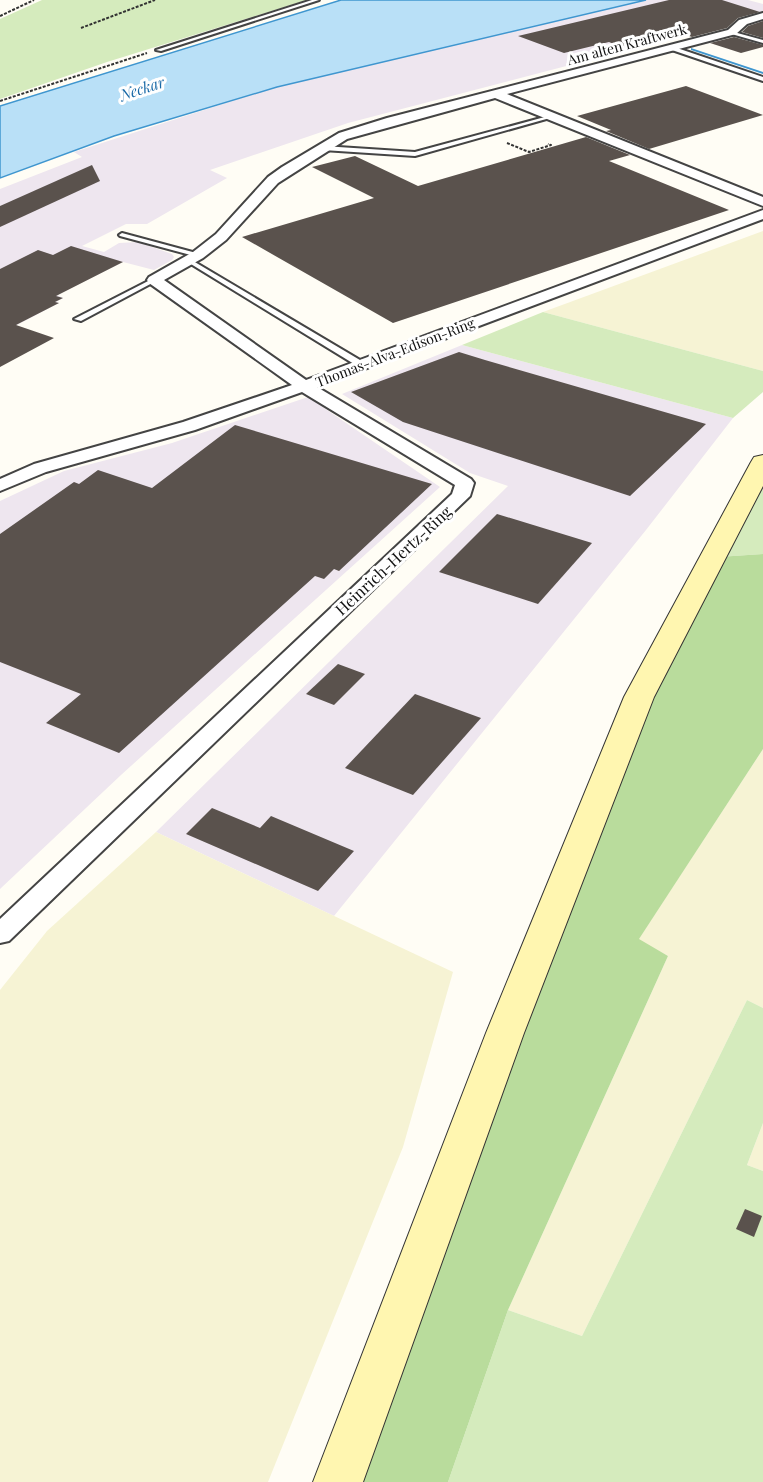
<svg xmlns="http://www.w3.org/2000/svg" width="763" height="1482" font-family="'Playfair Display',serif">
<rect width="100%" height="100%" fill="#fffdf5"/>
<g fill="#eee6ef">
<path d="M646 0H748L763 4V11L723 21 727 24 348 123 210 170 227 178 147 224H126L82 246 104 252 119 243 138 242 172 254 174 257 172 260 154 270 123 262 57 295 63 298 56 302 59 303 17 325 0 367V189L82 157 74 152 275 87Z"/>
<path d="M462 345 733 418 646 530 334 916 156 832 508 486 470 473 342 394Z"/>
<path d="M308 397 440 487 121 775 0 889V501L64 471 172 443Z"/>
</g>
<g fill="#f6f3d4">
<path d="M763 231V371L543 312Z"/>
<path d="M763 749V1008L747 1000 582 1336 508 1310 668 956 638 940Z"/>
<path d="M156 832 453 972 403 1147 268 1482H0V990L47 931Z"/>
<path d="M763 1123V1171L747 1165Z"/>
</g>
<g fill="#d5ebbd">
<path d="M42 0H307L107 62 0 99V19Z"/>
<path d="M543 312 763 371V392L733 418 462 345Z"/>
<path d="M763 477V554L718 557Z"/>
<path d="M747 1000 763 1008V1123L747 1165 763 1171V1482H448L508 1310 582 1336Z"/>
</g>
<path fill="#b9dc9c" d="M763 554V749L639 939 668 956 508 1310 448 1482H354L648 700 718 557Z"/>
<path fill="#b9e0f7" stroke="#3f96cf" stroke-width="1.5" d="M341 0H646L277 87 114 136 0 178V106Z"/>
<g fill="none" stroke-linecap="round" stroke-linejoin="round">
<path fill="#3f96cf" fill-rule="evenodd" d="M691 48 763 72V74L691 50Z"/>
</g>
<g fill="#5a524d">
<path d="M669 0H722L760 12 738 18 727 28 692 37 677 32 621 47 609 42 564 53 518 36Z"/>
<path d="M763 21V38L742 32 748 26Z"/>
<path d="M734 37 763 45V47L741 53 710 43Z"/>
<path d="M686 86 763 115 649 149 606 131 611 130 577 116Z"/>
<path d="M586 137 630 155 609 161 729 210 393 323 242 237 374 198 312 167 355 156 418 186Z"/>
<path d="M92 165 100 181 0 227V206Z"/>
<path d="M71 246 123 262 56 296 63 298 55 302 59 303 16 325 54 338 0 367V269L38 250 53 255Z"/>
<path d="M459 352 485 360 706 424 630 496 403 422 351 392Z"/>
<path d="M235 425 432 484 339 571 334 569 324 579 315 576 119 753 46 723 81 694 0 662V534L74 482 79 484 98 470 152 488Z"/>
<path d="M497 514 592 543 538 604 439 572Z"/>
<path d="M338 664 365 674 334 705 306 694Z"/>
<path d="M415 694 481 718 413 795 345 768Z"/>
<path d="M212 808 260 828 271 816 354 851 318 891 186 834Z"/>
<path d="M745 1209 762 1216 754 1237 736 1229Z"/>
</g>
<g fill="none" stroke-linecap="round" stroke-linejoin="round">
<g stroke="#444" stroke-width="4">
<g id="service">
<path d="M312 0H319L161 51 156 50Z"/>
<path d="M730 31 763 40V43L728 33Z"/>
<path d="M671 46 763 77V81L669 49Z"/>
<path d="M552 115 557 116 415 156 323 150 320 148 323 146 415 152Z"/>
<path d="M122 233 200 254 201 255 198 257 120 236 119 235Z"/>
<path d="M188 258 365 363 366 365 359 367 186 261 185 260Z"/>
<path d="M154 278 157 280 156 281 81 321 74 319Z"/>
</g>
</g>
<g stroke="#444" stroke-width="4">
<path id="minor" d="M763 13V19L747 24 736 34 507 94 763 197V206L495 98 347 139 278 183 226 240 203 258 164 280 306 380 763 210V219L317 387 471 479 474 483 470 496 9 941 0 943V919L452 494 455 485 302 392 195 430 46 472 0 491V479L34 464 183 422 292 385 149 283 147 280 149 277 193 252 216 234 268 177 282 167 339 133 387 118 728 30 739 20Z"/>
</g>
<g stroke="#333" stroke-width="2">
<path id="secondary" d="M763 455V486L654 697 524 1033 363 1482H313L486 1033 624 697 751 462 754 457Z"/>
</g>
<g stroke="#333" stroke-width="2" stroke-dasharray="3 1.5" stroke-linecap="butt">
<path d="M0 16 34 0"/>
<path d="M81 28 155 0"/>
<path d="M0 101 147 53"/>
<path d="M507 143 529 152 551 145 548 144"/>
</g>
<use href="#service" fill="#fff" fill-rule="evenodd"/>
<use href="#minor" fill="#fff" fill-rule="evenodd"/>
<use href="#secondary" fill="#fff6b0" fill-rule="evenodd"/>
</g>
<g text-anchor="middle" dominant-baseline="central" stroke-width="6" stroke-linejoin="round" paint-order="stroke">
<g font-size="14" fill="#111" stroke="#fff">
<text transform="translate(627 44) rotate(-15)">Am alten Kraftwerk</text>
<text transform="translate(395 352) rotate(-21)">Thomas-Alva-Edison-Ring</text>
</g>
<g font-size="15" font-style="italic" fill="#1768a6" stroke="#fff">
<text transform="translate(142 88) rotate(-18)">Neckar</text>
</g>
<g font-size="16" fill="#111" stroke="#fff">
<text transform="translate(393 560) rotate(-43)">Heinrich-Hertz-Ring</text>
</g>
</g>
</svg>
